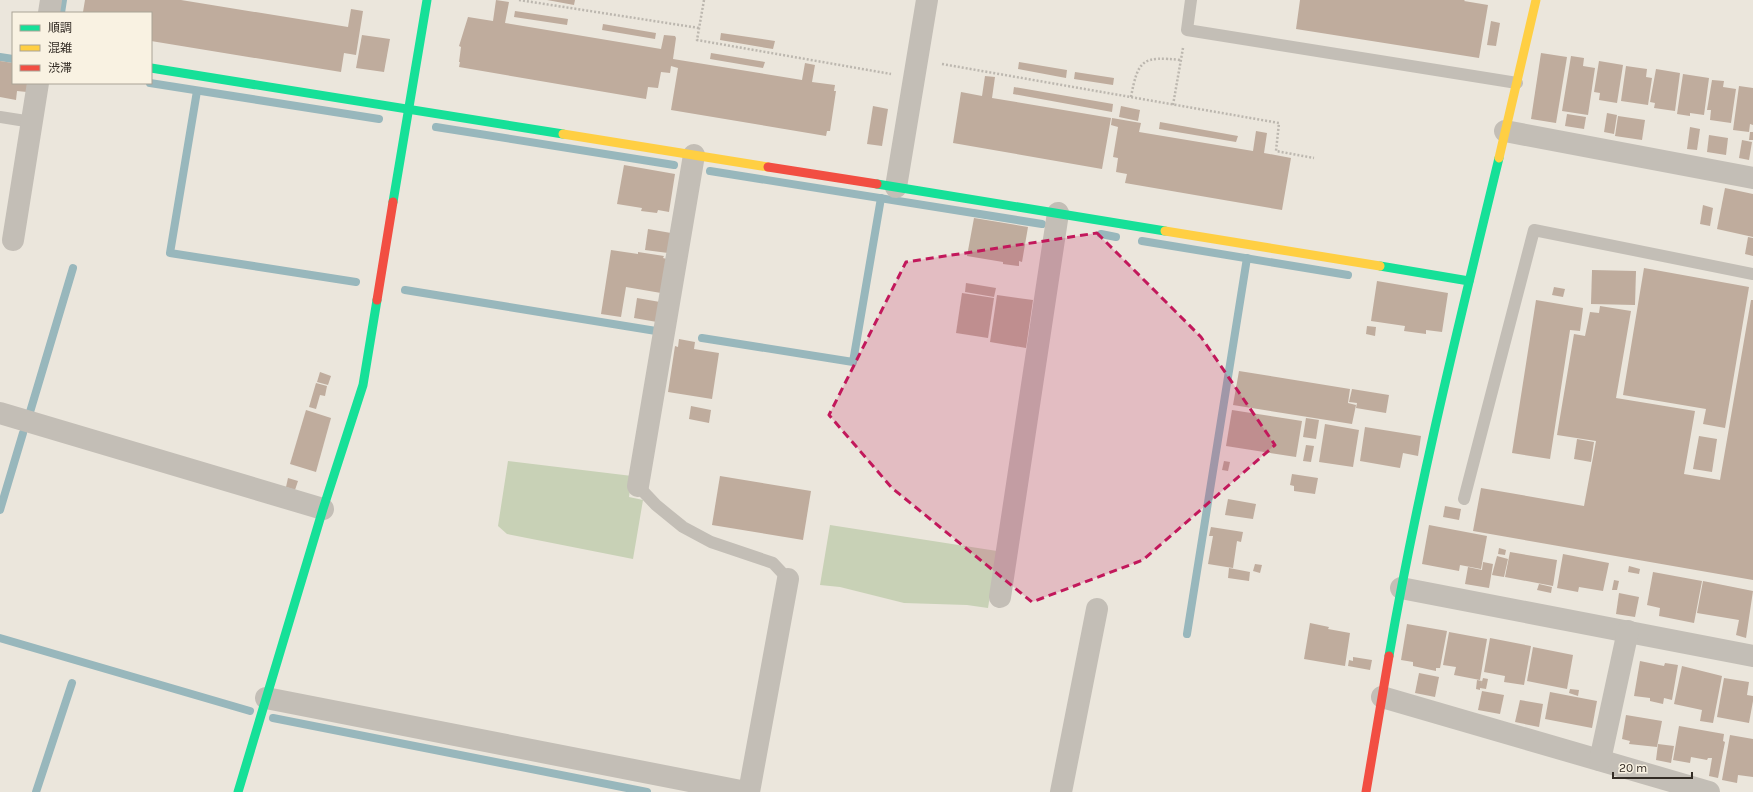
<svg xmlns="http://www.w3.org/2000/svg" width="1753" height="792" font-family="Karla,'Noto Sans JP',sans-serif">
<rect width="100%" height="100%" fill="#ebe6dc"/>
<g fill="#c8d1b6">
<path d="M508 461 632 476 629 497 643 500 633 559 507 534 498 526Z"/>
<path d="M830 525 997 551 988 608 967 605 904 603 840 587 820 585Z"/>
</g>
<g fill="none" stroke-linecap="round" stroke-linejoin="round">
<g stroke="#98b7bc" stroke-width="8">
<path d="M61 13 63 0"/>
<path d="M0 57 13 59"/>
<path d="M150 83 379 119"/>
<path d="M197 91 170 253 356 282"/>
<path d="M436 127 674 165"/>
<path d="M710 171 1042 224"/>
<path d="M1101 234 1116 237"/>
<path d="M1142 241 1348 275"/>
<path d="M405 290 656 331"/>
<path d="M702 338 853 362 881 198"/>
<path d="M30 412 73 268"/>
<path d="M0 510 23 433"/>
<path d="M1187 634 1247 258"/>
<path d="M0 638 250 711"/>
<path d="M273 718 647 792"/>
<path d="M36 792 72 683"/>
</g>
</g>
<g fill="#bfac9d">
<path d="M85 0H181L348 27 351 9 363 11 356 55 344 53 341 72 151 41V13L83 12Z"/>
<path d="M496 0 509 2 505 23 661 49 664 35 675 36 676 38 673 59 802 80 805 63 815 65 812 82 835 85 834 91H836L830 131H827L826 136 671 110 678 68 671 66 670 73 661 72 658 88 648 87 646 99 459 67 460 62H459L461 47 459 46 468 17 493 21Z"/>
<path d="M547 0H575L574 5Z"/>
<path d="M1300 0H1465L1464 1 1488 5 1479 58 1296 29Z"/>
<path d="M515 11 568 19 567 25 514 17Z"/>
<path d="M1491 21 1500 23 1496 46 1487 45Z"/>
<path d="M603 24 656 33 655 39 602 30Z"/>
<path d="M721 33 775 41 773 49 720 40Z"/>
<path d="M362 35 390 39 384 72 356 68Z"/>
<path d="M711 53 765 62 763 68 710 59Z"/>
<path d="M1541 53 1567 57 1556 123 1531 119Z"/>
<path d="M1571 56 1584 58 1583 66 1595 68 1588 115 1562 111Z"/>
<path d="M0 61 13 63V83H28L27 92 17 91 16 100 0 97Z"/>
<path d="M1599 61 1623 65 1617 103 1599 100 1600 93 1594 92Z"/>
<path d="M1019 62 1067 70 1066 78 1018 69Z"/>
<path d="M1626 66 1647 69 1646 77 1652 78 1648 105 1621 101Z"/>
<path d="M1656 69 1680 73 1675 111 1654 108 1655 103 1650 102Z"/>
<path d="M1075 72 1114 78 1113 85 1074 79Z"/>
<path d="M1683 74 1709 78 1704 115 1690 113V116L1677 114Z"/>
<path d="M985 76 995 77 992 98 1111 118 1102 169 953 143 961 92 982 96Z"/>
<path d="M1712 80 1724 81 1723 87 1736 89 1731 123 1710 120 1711 110H1707Z"/>
<path d="M1739 86 1753 88V125L1750 124 1749 132 1733 130Z"/>
<path d="M1014 87 1113 104 1112 112 1013 94Z"/>
<path d="M873 106 888 109 882 146 867 144Z"/>
<path d="M1121 106 1140 110 1138 121 1119 117Z"/>
<path d="M1607 113 1617 115 1614 134 1604 132Z"/>
<path d="M1567 114 1586 117 1584 129 1565 126Z"/>
<path d="M1618 116 1645 120 1642 140 1615 136Z"/>
<path d="M1112 118 1141 123 1139 132 1253 151 1256 131 1267 133 1264 153 1291 158 1282 210 1125 183 1127 174 1116 172 1118 158 1113 157 1118 127 1111 125Z"/>
<path d="M1160 122 1238 136 1236 142 1159 129Z"/>
<path d="M1690 127 1700 129 1697 150 1687 149Z"/>
<path d="M1750 132H1753V140H1749Z"/>
<path d="M1709 135 1728 138 1726 155 1707 152Z"/>
<path d="M1742 140 1752 142 1749 160 1739 158Z"/>
<path d="M624 165 675 174 669 212 658 210 657 213 641 211 642 208 617 204Z"/>
<path d="M1725 188 1753 194V237L1717 229Z"/>
<path d="M1703 205 1713 208 1710 226 1700 224Z"/>
<path d="M974 218 1028 227 1022 262 1019 261V266L1003 264V262L967 256Z"/>
<path d="M648 229 671 233 668 253 645 250Z"/>
<path d="M1748 237 1753 238V256L1745 254Z"/>
<path d="M611 250 638 254V252L664 256 663 258 667 259 661 293 626 287 621 317 601 314Z"/>
<path d="M1644 268 1749 287 1725 428 1703 424 1706 409 1623 395Z"/>
<path d="M1592 270 1636 271 1635 305 1591 304Z"/>
<path d="M1377 281 1448 293 1442 332 1426 330V334L1404 331 1405 326 1371 321Z"/>
<path d="M966 283 996 288 994 297 965 292Z"/>
<path d="M1554 287 1565 289 1563 297 1552 295Z"/>
<path d="M962 293 994 298 988 338 956 333Z"/>
<path d="M997 295 1033 300 1026 348 990 342Z"/>
<path d="M637 298 660 302 657 322 634 318Z"/>
<path d="M1536 300 1583 308 1580 331 1570 330 1550 459 1512 453Z"/>
<path d="M1751 300H1753V580L1473 531 1481 488 1584 506 1596 441 1557 435 1574 334 1585 336 1590 312 1599 313 1600 306 1631 311 1616 398 1695 411 1684 474 1720 480Z"/>
<path d="M1367 326 1376 327 1375 336 1366 334Z"/>
<path d="M679 339 695 342 694 349 719 353 712 399 668 392 675 346 678 347Z"/>
<path d="M1239 371 1350 389 1348 403 1356 405 1352 424 1233 405Z"/>
<path d="M320 372 331 376 328 385 317 382Z"/>
<path d="M316 383 327 386 325 396 320 395 316 409 309 407Z"/>
<path d="M1352 389 1389 395 1386 413 1356 408 1357 403 1349 402Z"/>
<path d="M691 406 711 410 709 423 689 419Z"/>
<path d="M306 410 331 418 316 472 290 464Z"/>
<path d="M1232 410 1302 421 1296 457 1226 446Z"/>
<path d="M1306 418 1319 420 1316 439 1303 437Z"/>
<path d="M1325 424 1359 430 1353 467 1319 462Z"/>
<path d="M1365 427 1421 436 1418 456 1403 453 1400 468 1360 461Z"/>
<path d="M1699 436 1717 439 1712 472 1693 469Z"/>
<path d="M1577 439 1594 442 1591 462 1574 459Z"/>
<path d="M1306 445 1314 446 1311 462 1303 461Z"/>
<path d="M1224 461 1230 462 1228 471 1222 470Z"/>
<path d="M1292 474 1318 478 1315 494 1294 491V486L1290 485Z"/>
<path d="M720 476 811 491 803 540 712 525Z"/>
<path d="M288 478 298 481 295 490 286 487Z"/>
<path d="M1228 499 1256 504 1253 519 1225 515Z"/>
<path d="M1445 506 1461 509 1459 520 1443 517Z"/>
<path d="M1429 525 1487 536 1481 569 1460 565 1459 571 1422 564Z"/>
<path d="M1211 527 1243 532 1241 542 1237 541 1233 568 1208 564 1213 536H1209Z"/>
<path d="M1499 548 1506 550 1505 555 1498 554Z"/>
<path d="M1510 552 1557 560 1553 586 1505 577Z"/>
<path d="M1563 554 1609 563 1603 591 1579 587 1578 592 1557 588Z"/>
<path d="M1497 556 1508 559 1504 577 1492 575Z"/>
<path d="M1483 562 1493 564 1489 588 1465 584 1468 567 1482 570Z"/>
<path d="M1255 564 1262 565 1260 573 1253 571Z"/>
<path d="M1629 566 1640 569 1639 574 1628 572Z"/>
<path d="M1229 568 1250 572 1249 581 1228 578Z"/>
<path d="M1653 572 1702 581 1694 623 1659 616 1660 608 1647 605Z"/>
<path d="M1614 580 1619 581 1617 590H1612Z"/>
<path d="M1703 581 1753 591 1746 638 1736 635 1739 620 1697 613Z"/>
<path d="M1539 584 1552 587 1551 593 1537 590Z"/>
<path d="M1619 593 1639 597 1635 617 1616 614Z"/>
<path d="M1310 623 1329 627 1328 629 1350 633 1345 666 1304 659Z"/>
<path d="M1407 624 1447 631 1440 668H1436V671L1413 666V662L1401 660Z"/>
<path d="M1449 632 1487 639 1480 680 1454 675 1456 667 1443 665Z"/>
<path d="M1490 638 1531 646 1524 685 1504 682 1505 676 1484 672Z"/>
<path d="M1533 647 1573 655 1567 689 1527 681Z"/>
<path d="M1353 657 1372 660 1370 670 1348 666 1349 660 1353 661Z"/>
<path d="M1640 661 1664 666 1665 663 1678 665 1672 700 1664 698 1663 704 1650 701V698L1634 696Z"/>
<path d="M1682 666 1722 676 1713 723 1700 721 1702 710 1674 704Z"/>
<path d="M1419 673 1439 677 1435 697 1415 693Z"/>
<path d="M1483 678 1488 679 1486 689 1480 688V690L1476 689 1477 680 1482 681 1481 685Z"/>
<path d="M1724 678 1749 682 1747 695 1753 696V701L1749 723 1717 717Z"/>
<path d="M1570 689 1579 690 1578 696 1569 693Z"/>
<path d="M1482 691 1504 695 1500 714 1478 710Z"/>
<path d="M1550 692 1597 701 1592 728 1545 719Z"/>
<path d="M1520 700 1543 704 1539 727 1515 722Z"/>
<path d="M1626 715 1662 721 1657 747 1629 744 1630 741 1622 739Z"/>
<path d="M1679 726 1724 734 1723 741 1725 742 1718 778 1709 776 1712 758H1708L1707 760 1691 757 1690 763 1673 760Z"/>
<path d="M1730 735 1753 739V777L1738 775 1737 783 1722 780Z"/>
<path d="M1658 744 1674 746 1671 763 1656 760Z"/>
</g>
<g fill="none" stroke-linecap="round" stroke-linejoin="round">
<g stroke="#bcb7af" stroke-width="2.5" stroke-dasharray="2 2" stroke-linecap="butt">
<path d="M519 0 699 28"/>
<path d="M704 0 697 40 891 74"/>
<path d="M942 64 1279 123 1276 151 1314 158"/>
<path d="M1131 97C1138 59 1143 56 1181 60"/>
<path d="M1173 105 1183 48"/>
</g>
<g stroke="#c3beb6" stroke-width="12">
<path d="M1191 0 1187 30 1517 83"/>
<path d="M0 117 32 122"/>
<path d="M638 486 656 505 683 527 711 542 773 563 788 579"/>
<path d="M1464 499 1534 230 1753 274"/>
</g>
<g stroke="#c3beb6" stroke-width="22">
<path d="M49 13 51 0"/>
<path d="M1505 131 1753 178"/>
<path d="M896 187 927 0"/>
<path d="M13 240 38 83"/>
<path d="M0 413 323 509"/>
<path d="M638 486 694 155"/>
<path d="M1401 588 1753 656"/>
<path d="M1000 597 1058 213"/>
<path d="M1382 697 1709 792"/>
<path d="M266 698 746 792"/>
<path d="M1600 760 1628 631"/>
<path d="M749 792 788 579"/>
<path d="M1061 792 1097 609"/>
</g>
<g stroke="#16e098" stroke-width="9">
<path d="M151 68 563 134"/>
<path d="M877 184 1165 231"/>
<path d="M393 202 427 0"/>
<path d="M1380 266 1469 281"/>
<path d="M1389 656C1418 488 1459 323 1499 158"/>
<path d="M238 792 323 509 363 385 377 300"/>
</g>
<g stroke="#ffcf43" stroke-width="9">
<path d="M563 134 768 167"/>
<path d="M1499 158 1536 0"/>
<path d="M1165 231 1380 266"/>
</g>
<g stroke="#f24e42" stroke-width="9">
<path d="M768 167 877 184"/>
<path d="M377 300 393 202"/>
<path d="M1366 792 1389 656"/>
</g>
</g>
<path fill="#c2185b" fill-opacity="0.2" stroke="#c2185b" stroke-width="3" stroke-dasharray="8 5" stroke-linejoin="round" d="M1097 233 1201 337 1275 445 1143 560 1032 602 892 488 829 415 906 262Z"/>
<rect x="12" y="12" width="140" height="72" fill="#f9f2e2" stroke="#aaa396"/>
<rect x="20" y="25" width="20" height="6" fill="#16e098" stroke="#aaa396"/>
<text x="48" y="32" font-size="12" fill="#332c25">順調</text>
<rect x="20" y="45" width="20" height="6" fill="#ffcf43" stroke="#aaa396"/>
<text x="48" y="52" font-size="12" fill="#332c25">混雑</text>
<rect x="20" y="65" width="20" height="6" fill="#f24e42" stroke="#aaa396"/>
<text x="48" y="72" font-size="12" fill="#332c25">渋滞</text>
<path d="M1613 772v6h79v-6" fill="none" stroke="#332c25" stroke-width="2"/>
<text x="1619" y="772" font-size="12" fill="#332c25" stroke="#f9f2e2" stroke-width="3" paint-order="stroke">20 m</text>
</svg>
